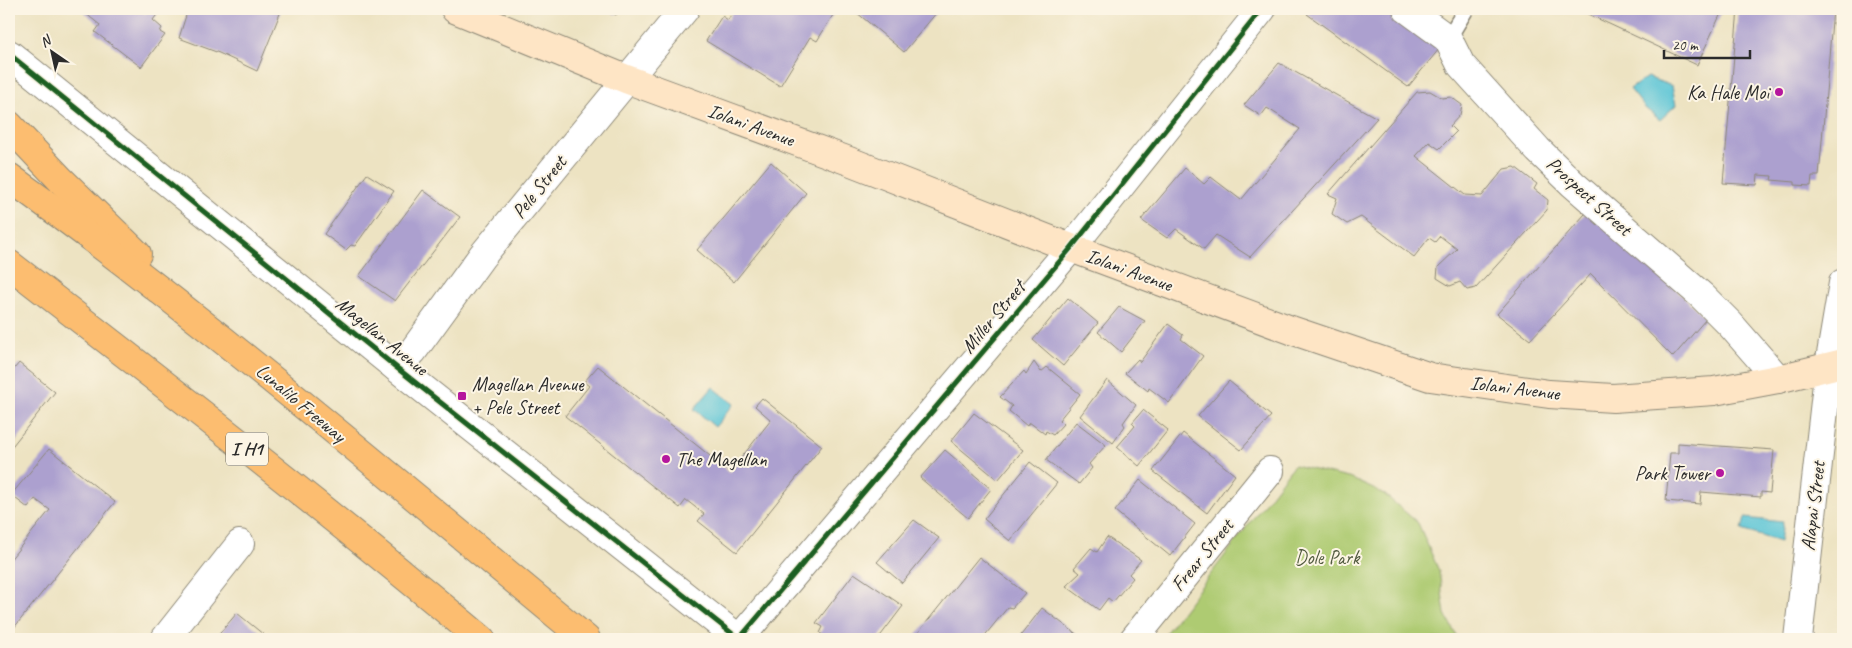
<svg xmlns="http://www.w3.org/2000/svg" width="1852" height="648" font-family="Caveat,sans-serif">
<rect width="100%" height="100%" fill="#fcf5e5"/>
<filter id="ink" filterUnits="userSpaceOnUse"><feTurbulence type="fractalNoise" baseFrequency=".02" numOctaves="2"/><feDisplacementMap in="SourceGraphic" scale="10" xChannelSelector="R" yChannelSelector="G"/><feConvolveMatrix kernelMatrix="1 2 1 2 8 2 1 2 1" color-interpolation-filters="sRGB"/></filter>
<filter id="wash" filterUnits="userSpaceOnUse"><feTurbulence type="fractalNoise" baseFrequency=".0096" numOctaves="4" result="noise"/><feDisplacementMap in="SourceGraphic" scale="20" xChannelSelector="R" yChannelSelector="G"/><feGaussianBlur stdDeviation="1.12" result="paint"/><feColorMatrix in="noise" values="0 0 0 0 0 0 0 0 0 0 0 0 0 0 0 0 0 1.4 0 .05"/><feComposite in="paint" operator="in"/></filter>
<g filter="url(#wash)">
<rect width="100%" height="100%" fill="#ede3c2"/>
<path fill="#aecb72" stroke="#6c7b4e" d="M1294 465 1352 479 1384 494 1418 523 1439 571 1445 614 1458 639H1161Z"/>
<g fill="#5bc5d6" stroke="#437880">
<path d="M1647 77 1672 86 1676 105 1660 120 1645 108 1630 89Z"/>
<path d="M713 387 734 404 715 427 694 409Z"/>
<path d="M1745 518 1783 522 1780 542 1742 530Z"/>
</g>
<g id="blocks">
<g fill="#aca0cf">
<path d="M80 9H139L145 14 149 9H153L159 12 153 20 162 28 160 32 165 35 141 67 95 32 100 25Z"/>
<path d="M188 9H276L281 11 257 71 219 53 179 38Z"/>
<path d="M607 9H621L616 15Z"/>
<path d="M734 9H822L833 15 817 41 810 37 780 86 706 41 722 16 728 20Z"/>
<path d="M859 9H933L937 12 904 52 856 12Z"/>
<path d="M1312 9H1395L1444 43 1408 87 1307 14Z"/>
<path d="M1577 9H1723L1697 65Z"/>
<path d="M1738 9H1833L1819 176H1812L1811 186 1795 185V182L1771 180 1772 176 1758 175 1757 185 1723 183Z"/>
<path d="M1279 63 1377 118 1250 257 1216 235 1204 249 1176 229 1167 238 1141 220 1185 168 1204 184 1211 177 1241 200 1300 129 1267 108 1261 116 1244 105Z"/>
<path d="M1430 91 1442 98 1451 97 1462 105 1460 115 1450 126 1456 132 1439 149 1429 142 1416 156 1465 195 1482 196 1504 169 1515 167 1537 184 1534 189 1548 200 1547 210 1476 288 1467 290 1460 282 1450 286 1437 278 1438 267 1457 249 1440 236 1435 242 1429 238 1414 257 1361 217 1347 224 1332 214 1337 198 1328 194 1417 92Z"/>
<path d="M771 162 806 193 734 282 697 250Z"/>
<path d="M367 174 394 191 355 246 351 245 346 250 324 234Z"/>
<path d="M423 190 460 217 395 301 359 276Z"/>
<path d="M1592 206 1706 319 1673 357 1591 274 1530 340 1497 314Z"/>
<path d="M1068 298 1098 323 1063 366 1033 340Z"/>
<path d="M1119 307 1145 321 1121 352 1098 332Z"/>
<path d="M1168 324 1183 335 1181 339 1203 356 1169 403 1149 388 1148 391 1125 373 1138 359 1140 362Z"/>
<path d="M1034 362 1041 372 1047 367 1080 394 1059 420 1063 424 1053 435 1046 431 1045 434 1029 422 1027 426 1009 411 1012 406 1000 397 1024 371 1026 374Z"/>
<path d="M19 363 55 392 9 450V375Z"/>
<path d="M598 366 730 472 771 420 755 406 762 398 822 446 737 552 698 521 704 514 686 500 680 508 565 416 589 386 584 382Z"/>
<path d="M1107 380 1136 405 1123 423 1125 426 1113 443 1080 416Z"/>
<path d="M1229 381 1271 416 1241 450 1198 416Z"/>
<path d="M1143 410 1168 430 1139 466 1117 447 1135 426 1132 423Z"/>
<path d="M974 413 1023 450 998 480 951 441Z"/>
<path d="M1076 422 1106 445 1089 464 1092 468 1079 484 1046 460Z"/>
<path d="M1183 433 1235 475 1207 513 1153 471Z"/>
<path d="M1678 443 1774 450 1770 493 1761 492V497L1701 492 1700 504 1666 501 1670 453H1678Z"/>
<path d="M49 449 115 502 9 634V561L50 510 35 499 28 508 11 495Z"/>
<path d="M945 450 991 489 968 518 920 478Z"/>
<path d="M1030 462 1057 483 1010 541 984 519Z"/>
<path d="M1140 480 1195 524 1170 556 1115 511Z"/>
<path d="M914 520 939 538 902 583 877 562Z"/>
<path d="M1107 537 1141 560 1129 574 1133 578 1113 602 1108 598 1099 610 1066 586 1080 573 1074 568 1091 548 1097 552Z"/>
<path d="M979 557 1025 593 1012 608 1008 607 982 639H913Z"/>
<path d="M854 573 903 606 878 639H828L820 633 823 627 816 623Z"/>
<path d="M1042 608 1083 639H1018Z"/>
<path d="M237 613 269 639H215Z"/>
</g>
</g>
</g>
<g filter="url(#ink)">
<use href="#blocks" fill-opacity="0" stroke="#8c8776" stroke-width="1"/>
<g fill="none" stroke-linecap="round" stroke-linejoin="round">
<g stroke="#8c8776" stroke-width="18">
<path id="service" d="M1448 39 1466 9"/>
</g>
<g stroke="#8c8776" stroke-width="30">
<g id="minor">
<path d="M1407 9 1448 39 1461 65 1538 150 1573 184 1702 296 1730 324 1778 379"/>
<path d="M397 368 413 351 482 256 685 9"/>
<path d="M165 639 240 544"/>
<path d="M739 639 1071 248 1262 9"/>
<path d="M1134 639 1270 471"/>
<path d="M1798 639 1829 366 1843 283"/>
</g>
</g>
<g stroke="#8c8776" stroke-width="30">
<path id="tertiary" d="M9 54 397 368 739 639"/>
</g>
<g stroke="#8c8776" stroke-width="30">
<path id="secondary" d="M455 9 626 79 849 161 1071 248 1291 330 1430 377 1549 394 1613 398 1714 391 1778 379 1843 363"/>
</g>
<g stroke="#8c8776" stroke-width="30">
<g id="motorway">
<path d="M9 125 61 180 137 254"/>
<path d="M9 177C209 321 396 482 586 639"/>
<path d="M9 264C168 387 327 510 481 639"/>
</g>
</g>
<use href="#service" stroke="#fff" stroke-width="15"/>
<use href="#minor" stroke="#fff" stroke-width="28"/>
<use href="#tertiary" stroke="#fff" stroke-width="28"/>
<use href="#secondary" stroke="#fee5c5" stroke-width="28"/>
<use href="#motorway" stroke="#fcbd6f" stroke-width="28"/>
<g stroke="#fcf5e5" stroke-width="8">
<g id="cycleway">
<path d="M9 54 397 368 739 639"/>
<path d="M739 639 1071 248 1262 9"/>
</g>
</g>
<use href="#cycleway" stroke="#1b5e20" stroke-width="5"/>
</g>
</g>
<g fill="#b5179e" stroke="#fcf5e5" stroke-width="2">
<circle cx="1779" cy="92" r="5"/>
<rect x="457" y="391" width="10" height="10" rx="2.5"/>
<circle cx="666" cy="459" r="5"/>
<circle cx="1720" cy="473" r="5"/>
</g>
<g text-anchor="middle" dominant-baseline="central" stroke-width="4" stroke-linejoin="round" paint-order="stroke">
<rect fill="#fcf5e5" stroke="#6a6863" stroke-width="1" x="226" y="432.5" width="42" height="33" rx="4"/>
<g font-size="19" font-weight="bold" fill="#2b2b2b">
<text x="247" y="449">I H1</text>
</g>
<g font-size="20" fill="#2b2b2b" stroke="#fcf5e5" text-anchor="end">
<text x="1769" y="92">Ka Hale Moi</text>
<text x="472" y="384" text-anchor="start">Magellan Avenue<tspan x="472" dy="23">+ Pele Street</tspan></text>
<text x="676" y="459" text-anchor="start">The Magellan</text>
<text x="1710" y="473">Park Tower</text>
</g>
<g font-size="20" fill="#2b2b2b" stroke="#fcf5e5">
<text transform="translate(751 125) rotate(20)">Iolani Avenue</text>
<text transform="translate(539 187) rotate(-51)">Pele Street</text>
<text transform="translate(1589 196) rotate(42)">Prospect Street</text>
<text transform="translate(1129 270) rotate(20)">Iolani Avenue</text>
<text transform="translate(993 317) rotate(-50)">Miller Street</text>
<text transform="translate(382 336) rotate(39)">Magellan Avenue</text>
<text transform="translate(1515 388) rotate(7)">Iolani Avenue</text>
<text transform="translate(301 403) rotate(40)">Lunalilo Freeway</text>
<text transform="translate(1813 506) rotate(-83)">Alapai Street</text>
<text transform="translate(1202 555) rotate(-51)">Frear Street</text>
</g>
<g font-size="20" fill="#525b40" stroke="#fcf5e5">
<text x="1327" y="557">Dole Park</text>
</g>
</g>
<rect width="1852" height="648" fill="none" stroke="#fcf5e5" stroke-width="30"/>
<g transform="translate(52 52) rotate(326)" stroke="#fcf5e5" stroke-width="4" paint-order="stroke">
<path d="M0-4L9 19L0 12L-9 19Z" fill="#2b2b2b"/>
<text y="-8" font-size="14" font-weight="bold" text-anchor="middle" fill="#2b2b2b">N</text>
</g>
<path d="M1664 50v8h86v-8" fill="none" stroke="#2b2b2b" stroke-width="2.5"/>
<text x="1672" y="50" font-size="15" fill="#2b2b2b" stroke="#fcf5e5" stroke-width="4" paint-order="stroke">20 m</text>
</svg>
